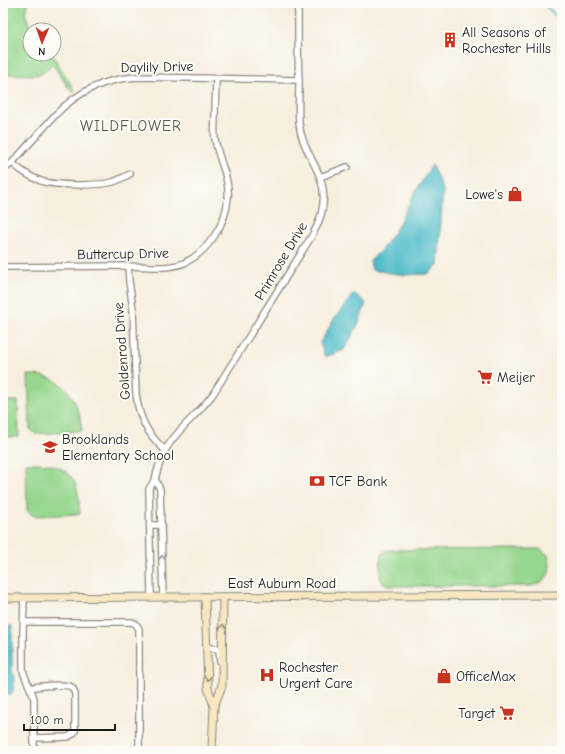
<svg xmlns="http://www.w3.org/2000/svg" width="565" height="754" font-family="'Comic Neue',sans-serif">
<rect width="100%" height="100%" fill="#fdfcf7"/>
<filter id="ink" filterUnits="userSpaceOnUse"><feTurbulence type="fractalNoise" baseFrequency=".025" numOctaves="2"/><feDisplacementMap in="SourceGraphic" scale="8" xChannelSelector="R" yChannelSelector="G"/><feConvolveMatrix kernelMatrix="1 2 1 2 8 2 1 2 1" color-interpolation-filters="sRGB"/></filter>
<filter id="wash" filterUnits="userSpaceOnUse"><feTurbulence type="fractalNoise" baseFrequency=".012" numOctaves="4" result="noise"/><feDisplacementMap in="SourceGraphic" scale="16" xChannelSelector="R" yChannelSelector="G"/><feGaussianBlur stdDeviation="0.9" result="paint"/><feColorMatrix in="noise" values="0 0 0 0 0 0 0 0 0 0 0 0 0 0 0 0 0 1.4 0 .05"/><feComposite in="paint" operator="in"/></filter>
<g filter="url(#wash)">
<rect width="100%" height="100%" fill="#f7efde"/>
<g fill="#96d78e" stroke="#597a55">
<path d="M3 3H28L25 13 30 27 34 30H30V54H52L75 91 72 93 53 65 40 75 3 74Z"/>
<path d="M28 375C64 374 79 399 82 431L36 434 30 429Z"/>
<path d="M3 401H18L19 437H3Z"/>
<path d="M26 463C44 462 66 465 75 483 79 493 79 504 80 514L34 516 27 511Z"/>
<path d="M540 549 548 555C553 571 548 583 530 586H389L382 582 380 577 381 556 384 552 389 550Z"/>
</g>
<g fill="#4fbcc9" stroke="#366c72">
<path d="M432 165 443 190 438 265 428 274 404 275 372 270 370 261 381 250 396 229 414 194Z"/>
<path d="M354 293 366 303 358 325 344 350 325 357 320 343 334 319Z"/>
<path d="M3 626H12V672L15 680 12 694H3Z"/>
</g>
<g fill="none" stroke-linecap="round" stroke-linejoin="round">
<path stroke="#4fbcc9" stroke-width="2" d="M542 3 562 21"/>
</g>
</g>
<g filter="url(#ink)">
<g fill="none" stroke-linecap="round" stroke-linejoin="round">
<g stroke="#8a867d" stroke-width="8">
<g id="street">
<path d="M560 3 562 5"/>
<path d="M12 163C21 171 30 177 41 181 55 186 98 186 113 182 119 180 124 177 130 174"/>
<path d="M3 170 12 163 56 114C79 91 104 79 137 77L299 80"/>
<path d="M320 177 347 167"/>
<path d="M128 266 129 281 133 309 136 394C139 418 147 434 165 450"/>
<path d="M3 267C44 267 86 266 127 266 147 266 166 270 184 263 208 252 226 224 228 198 230 177 218 160 215 139 214 131 215 123 215 115 215 103 216 91 216 79"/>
<path d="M155 479C158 469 160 458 166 449 178 428 199 414 213 394L313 234C323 216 327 197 320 177 313 159 301 144 299 123 298 110 299 97 299 83 298 60 298 36 298 13L297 3"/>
<path d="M150 525H162"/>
<path d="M151 597 149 489 155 479 160 489 163 597"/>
<path d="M24 598 23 632V670C25 680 32 689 34 699V751"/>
<path d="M24 622H131L136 624 139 629V751"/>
<path d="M207 649 212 648 218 649 219 651 220 661"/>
<path d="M30 688C37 686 63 684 69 686 73 687 74 690 75 694V731L73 734 68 737 34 738"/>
</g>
</g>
<g stroke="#8a867d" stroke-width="9">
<g id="secondary">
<path d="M205 597 208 688 214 706"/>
<path d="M3 598 562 595"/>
<path d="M212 751 214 706 222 686 223 597"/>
</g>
</g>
<use href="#street" stroke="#fff" stroke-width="5.5"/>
<use href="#secondary" stroke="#f7e8c3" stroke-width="7"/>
</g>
<defs><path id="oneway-chevron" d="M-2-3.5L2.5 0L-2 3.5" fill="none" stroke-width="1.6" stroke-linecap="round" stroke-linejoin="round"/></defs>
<use stroke="#999" href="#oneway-chevron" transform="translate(162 558) rotate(-91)"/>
<g stroke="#948c78">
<use href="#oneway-chevron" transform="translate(223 627) rotate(-90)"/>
<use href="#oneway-chevron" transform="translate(208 678) rotate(88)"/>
</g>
</g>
<defs>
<g id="building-bare" transform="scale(1.2)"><path d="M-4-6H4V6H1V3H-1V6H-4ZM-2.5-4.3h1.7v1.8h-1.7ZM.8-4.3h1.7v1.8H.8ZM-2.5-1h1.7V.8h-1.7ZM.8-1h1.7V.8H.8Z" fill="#c8321e" stroke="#fdfcf7" stroke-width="2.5" paint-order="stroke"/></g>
<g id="shop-bare" transform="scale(1.2)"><path d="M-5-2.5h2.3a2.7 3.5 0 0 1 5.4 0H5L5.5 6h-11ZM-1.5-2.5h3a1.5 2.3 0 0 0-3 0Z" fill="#c8321e" stroke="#fdfcf7" stroke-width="2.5" paint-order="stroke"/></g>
<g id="supermarket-bare" transform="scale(1.2)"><path d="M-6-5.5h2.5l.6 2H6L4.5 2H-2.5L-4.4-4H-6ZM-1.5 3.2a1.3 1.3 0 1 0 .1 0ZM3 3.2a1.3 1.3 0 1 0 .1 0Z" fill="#c8321e" stroke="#fdfcf7" stroke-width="2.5" paint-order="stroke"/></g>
<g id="school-bare" transform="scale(1.2)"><path d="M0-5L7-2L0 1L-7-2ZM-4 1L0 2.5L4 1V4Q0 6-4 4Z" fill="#c8321e" stroke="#fdfcf7" stroke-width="2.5" paint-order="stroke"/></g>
<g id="bank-bare" transform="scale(1.2)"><path d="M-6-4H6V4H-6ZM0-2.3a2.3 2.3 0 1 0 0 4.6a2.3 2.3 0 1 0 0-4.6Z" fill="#c8321e" stroke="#fdfcf7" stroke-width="2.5" paint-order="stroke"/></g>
<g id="hospital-bare" transform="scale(1.2)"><path d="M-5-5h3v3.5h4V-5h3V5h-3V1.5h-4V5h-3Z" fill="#c8321e" stroke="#fdfcf7" stroke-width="2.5" paint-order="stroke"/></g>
</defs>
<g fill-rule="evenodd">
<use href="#building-bare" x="450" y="40"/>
<use href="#shop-bare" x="515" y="194"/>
<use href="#supermarket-bare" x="485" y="377"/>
<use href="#school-bare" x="50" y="447"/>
<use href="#bank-bare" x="317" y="481"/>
<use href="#hospital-bare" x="267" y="675"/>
<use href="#shop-bare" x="444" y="676"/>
<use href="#supermarket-bare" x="507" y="713"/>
</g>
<g text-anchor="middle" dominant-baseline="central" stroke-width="4" stroke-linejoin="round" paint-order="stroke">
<g font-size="14" fill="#1c1c1c" stroke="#fdfcf7" text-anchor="start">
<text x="462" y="32">All Seasons of<tspan x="462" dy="16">Rochester Hills</tspan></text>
<text x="503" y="194" text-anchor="end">Lowe's</text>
<text x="497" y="377">Meijer</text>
<text x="62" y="439">Brooklands<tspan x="62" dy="16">Elementary School</tspan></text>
<text x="329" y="481">TCF Bank</text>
<text x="279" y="667">Rochester<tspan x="279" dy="16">Urgent Care</tspan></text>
<text x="456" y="676">OfficeMax</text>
<text x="495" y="713" text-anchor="end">Target</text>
</g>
<g font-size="14" fill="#1c1c1c" stroke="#fdfcf7">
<text transform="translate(157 67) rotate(-1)">Daylily Drive</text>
<text transform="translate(123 254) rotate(-1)">Buttercup Drive</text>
<text transform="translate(281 261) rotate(-59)">Primrose Drive</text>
<text transform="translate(122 351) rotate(-94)">Goldenrod Drive</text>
<text x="282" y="583">East Auburn Road</text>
</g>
<g font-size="15" letter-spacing="1" fill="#5e5140" stroke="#fdfcf7">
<text x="131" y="126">WILDFLOWER</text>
</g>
</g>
<rect width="565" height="754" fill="none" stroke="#fdfcf7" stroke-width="16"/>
<g transform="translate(42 42) rotate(182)"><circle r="19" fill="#fdfcf7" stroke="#a3a29f"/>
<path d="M0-3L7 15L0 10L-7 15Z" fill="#c8321e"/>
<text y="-6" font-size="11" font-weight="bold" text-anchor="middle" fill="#1c1c1c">N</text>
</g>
<path d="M24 724v6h91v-6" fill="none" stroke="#1c1c1c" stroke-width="2"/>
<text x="30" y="724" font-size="12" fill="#1c1c1c" stroke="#fdfcf7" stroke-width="3" paint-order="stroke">100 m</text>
</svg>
